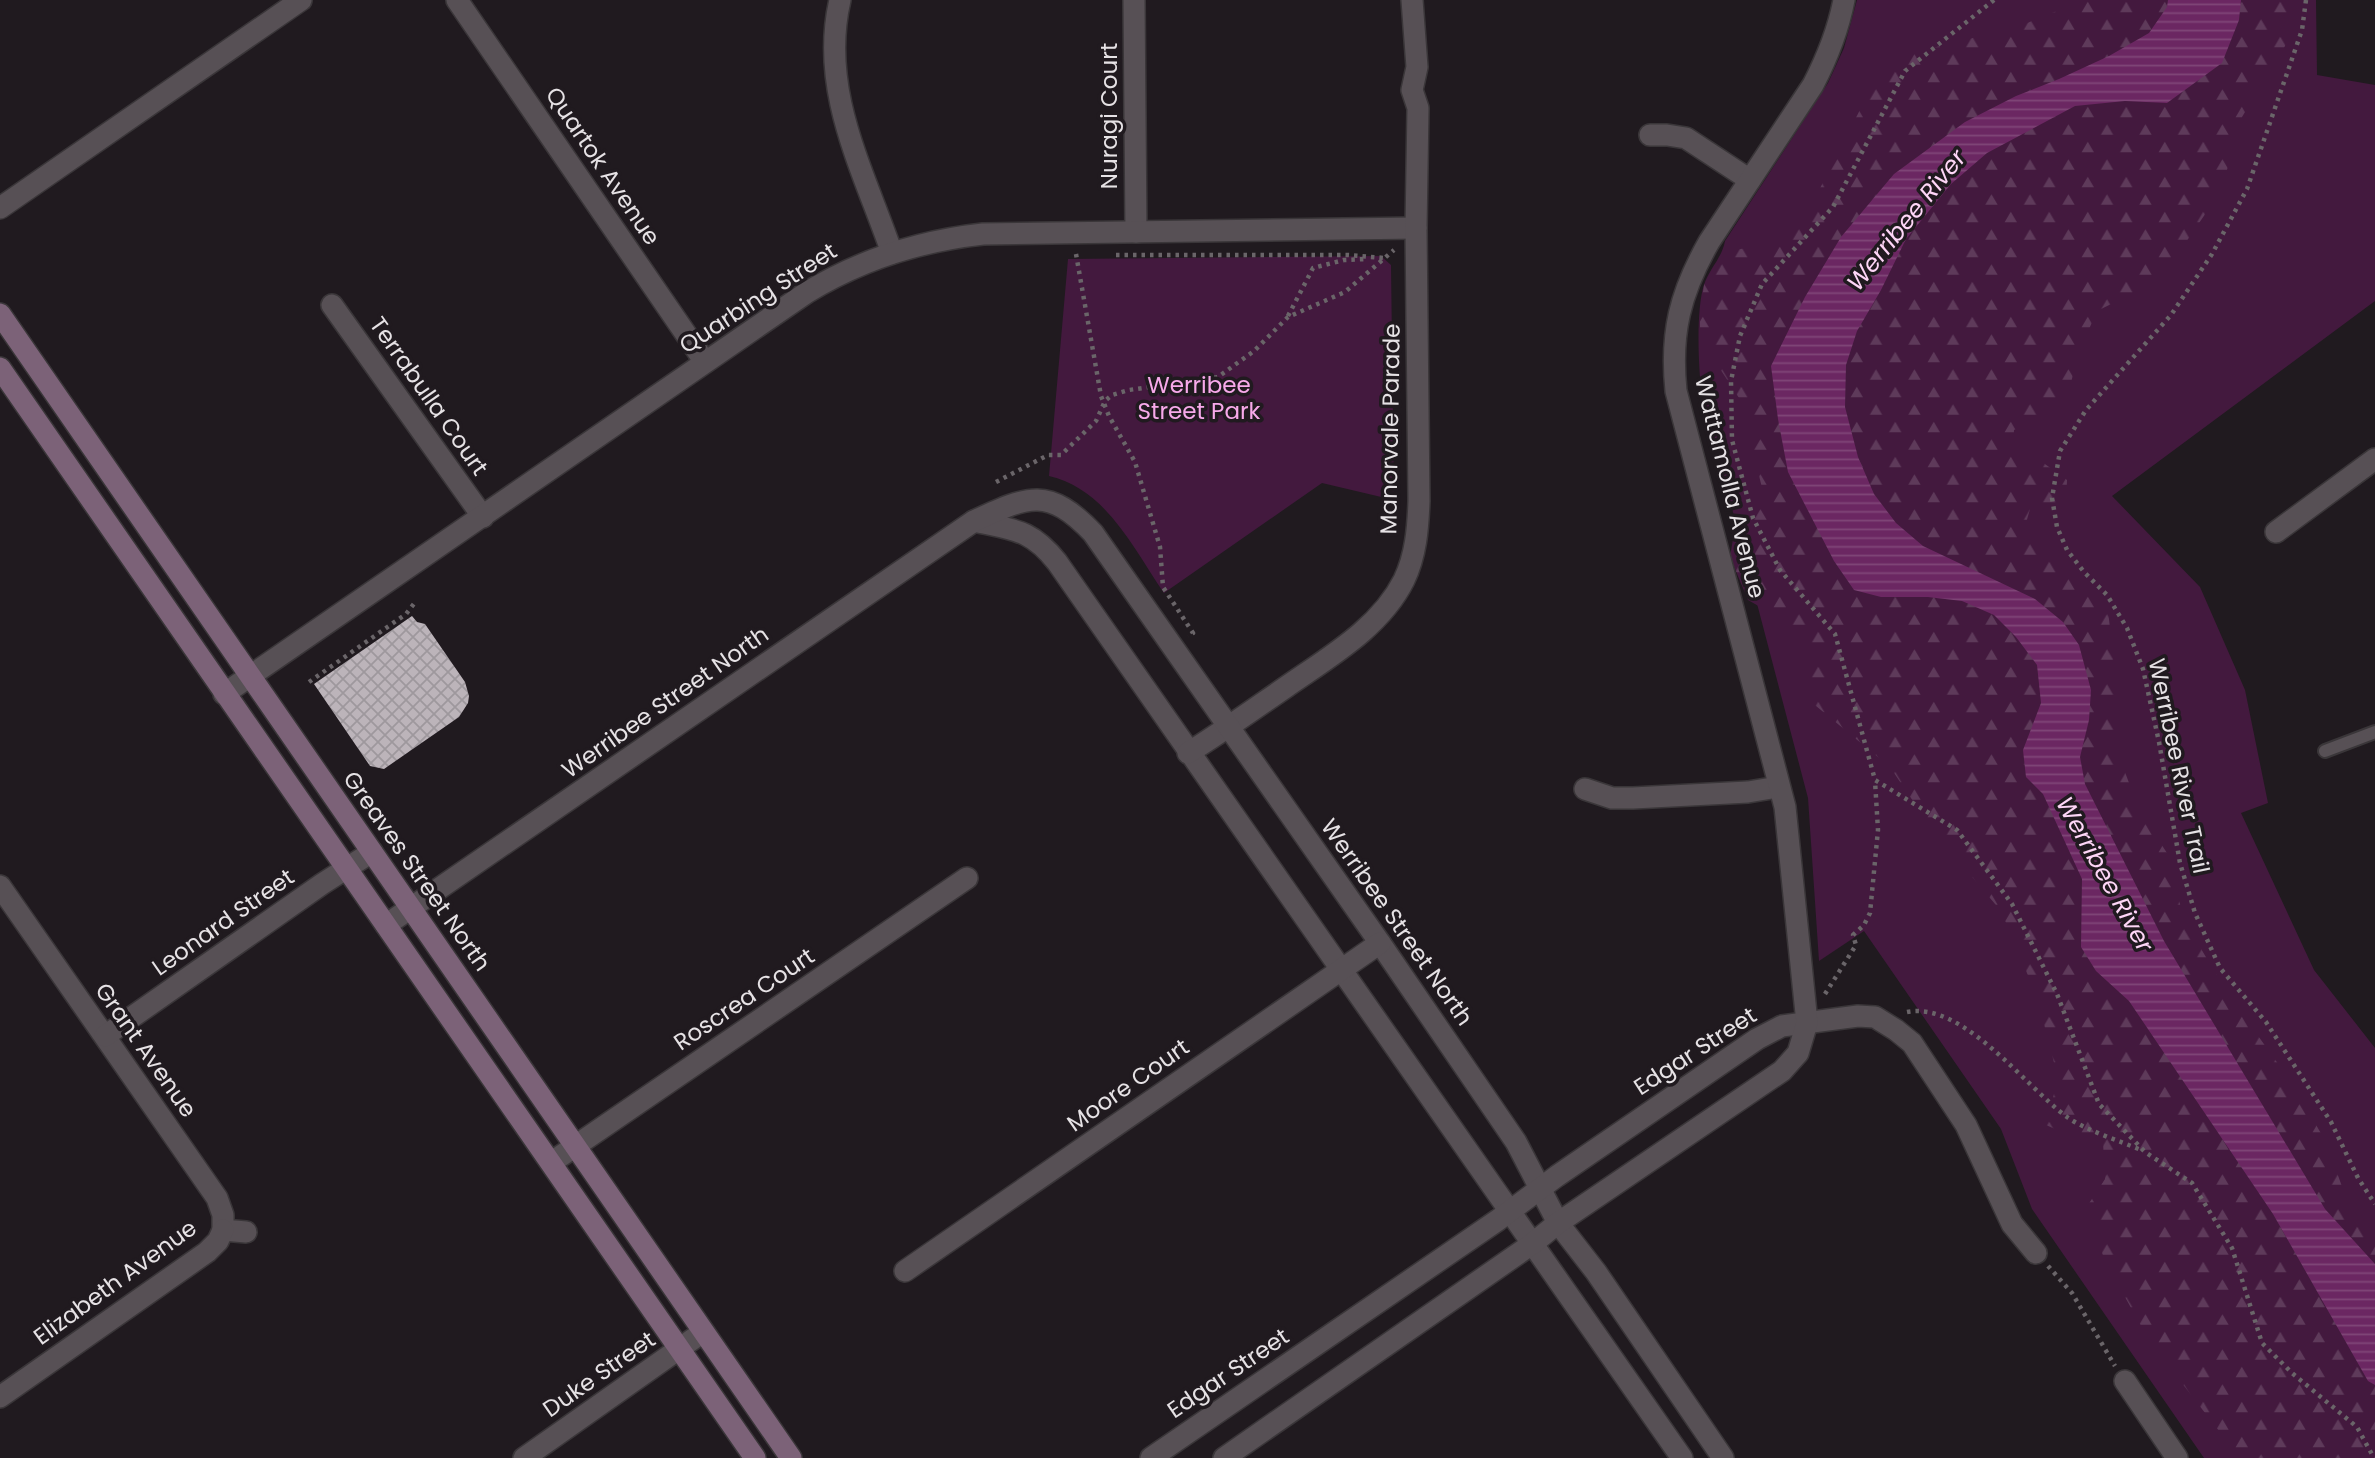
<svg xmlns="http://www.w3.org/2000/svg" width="2375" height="1458" font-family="Poppins,sans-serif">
<defs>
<pattern id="forest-firs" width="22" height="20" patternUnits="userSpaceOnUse" patternTransform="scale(1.75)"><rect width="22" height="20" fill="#43193e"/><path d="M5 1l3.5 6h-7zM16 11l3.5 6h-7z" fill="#5e3a5a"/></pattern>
<pattern id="water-rules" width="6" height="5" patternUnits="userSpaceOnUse" patternTransform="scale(1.75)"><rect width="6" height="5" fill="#6b2762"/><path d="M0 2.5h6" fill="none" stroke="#804678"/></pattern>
<pattern id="building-cross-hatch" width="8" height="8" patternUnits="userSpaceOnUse" patternTransform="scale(1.75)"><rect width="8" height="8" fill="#bcb4ba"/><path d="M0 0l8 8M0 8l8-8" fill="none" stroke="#9e989d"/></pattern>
</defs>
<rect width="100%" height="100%" fill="#201a1f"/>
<g fill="#43193e">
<path d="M1857 0H2316L2317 75 2375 85V301L2112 496 2200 587 2245 690 2268 803 2241 813 2314 970 2375 1048V1458H2204L2032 1209 2001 1129 1864 931 1819 961 1808 798 1702 394C1698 369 1696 308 1704 285 1709 269 1722 258 1725 241L1828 83 1844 48Z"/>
<path d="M1381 256 1391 265 1394 500 1322 483 1164 593C1133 548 1106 489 1049 476L1068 259Z"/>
</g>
<path fill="url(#forest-firs)" d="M2084 0H2298L2285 46 2242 117 2221 191 2160 280 2097 311 2078 354 2068 395 2042 417 2014 430 2013 445 2038 459 2067 480 2066 504 2030 509 2022 537 2063 568 2108 610 2115 675 2117 751 2140 812 2167 853 2184 920 2226 991 2291 1082 2326 1142 2354 1220 2375 1239V1458H2240L2150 1342 2105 1261 2086 1208 2105 1179 2103 1142 2082 1141 2046 1125 2058 1078 2037 997 2001 911 1934 832 1890 767 1810 701 1806 633 1748 600 1730 557 1736 521 1763 492 1741 401 1700 338V312L1704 285 1723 252 1764 245 1813 202 1866 98 1904 55 2017 27Z"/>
<path fill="url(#water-rules)" d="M2168 0H2241L2239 20 2222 63 2167 103 2125 101 2075 106 1987 153 1951 184 1906 239 1881 290 1857 331 1846 365 1845 407 1858 457 1874 494 1896 523 1923 546 2035 599 2063 622 2079 645 2091 690 2089 720 2080 757 2085 784 2164 941 2325 1209 2375 1264V1385L2368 1381 2273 1214 2129 1001 2096 971 2081 947 2082 879 2043 794 2026 777 2023 750 2041 703 2037 665 2016 637 1994 615 1962 601 1928 597H1881L1854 590 1834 561 1788 472 1778 419 1771 366 1805 297 1841 237 1894 174 1965 122 2016 96 2059 79 2109 56 2149 33 2167 7Z"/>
<path fill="url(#building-cross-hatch)" d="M412 616 417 622 425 624 465 682 469 696 468 703 459 717 384 769 370 766 314 684Z"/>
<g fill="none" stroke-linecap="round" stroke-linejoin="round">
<g stroke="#3a3639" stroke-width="16">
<path id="lane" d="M2325 751 2375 732"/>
</g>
<g stroke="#3a3639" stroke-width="24">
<g id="street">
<path d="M457 0 705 362"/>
<path d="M840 0C819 90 863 169 892 253"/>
<path d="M1134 0 1136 232"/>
<path d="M1650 135H1667L1686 138 1750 180"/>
<path d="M0 208 301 0"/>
<path d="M332 305 483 517"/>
<path d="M974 521C1014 530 1031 529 1057 562L1682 1458"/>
<path d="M2276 532 2375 459"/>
<path d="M224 694 806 293C860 260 919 241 983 234L1416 228"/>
<path d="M1188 753C1222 732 1254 709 1286 687 1329 657 1380 628 1404 580 1416 555 1418 528 1419 501L1416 228 1418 108 1412 90 1417 67 1412 0"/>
<path d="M1585 789 1612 798H1633L1748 792 1778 787"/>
<path d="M0 886 217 1198 223 1215V1230L246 1232"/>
<path d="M386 925 974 521C1028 496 1048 486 1093 533L1380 943 1516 1142 1558 1223 1596 1272 1723 1458"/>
<path d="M105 1036 322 884 372 852"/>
<path d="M552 1162 967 878"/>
<path d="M905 1271 1380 943"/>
<path d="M2125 1381 2177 1458"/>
<path d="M0 1397 207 1252 218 1241 223 1230"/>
<path d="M524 1458 703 1332"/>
<path d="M1151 1458 1498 1220 1557 1176 1757 1039 1782 1026 1858 1016 1875 1017 1896 1030 1912 1043 1966 1125 2012 1224 2036 1253"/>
<path d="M1224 1458 1532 1244 1558 1223 1782 1071 1798 1053 1807 1023 1785 807 1676 391C1670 333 1680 293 1709 242L1813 85C1827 58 1838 31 1844 0"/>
</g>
</g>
<g stroke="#3a3639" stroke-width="24">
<g id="secondary">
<path d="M0 314 791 1458"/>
<path d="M0 368 755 1458"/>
</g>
</g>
<g stroke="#6a6569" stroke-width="4.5" stroke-dasharray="3.5 5" stroke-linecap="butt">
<path d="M1994 0 1905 71 1833 207 1762 284 1740 336 1731 381 1732 440 1753 518 1780 570 1835 634 1875 780 1957 830 2012 904 2057 994 2099 1104 2145 1152 2192 1183 2232 1248 2262 1343 2292 1373 2357 1427 2374 1458"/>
<path d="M2306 0 2302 30 2247 189 2212 254 2171 315 2086 410 2060 451 2052 498 2057 527 2067 550 2084 572 2107 595 2127 628 2143 669 2159 742 2180 863 2195 913 2220 968 2266 1022 2331 1122 2358 1178 2375 1204"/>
<path d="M1076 254 1101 396 1109 416 1135 462 1160 547 1163 587 1193 633 1188 636"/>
<path d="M1116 255H1348L1384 258"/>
<path d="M1288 316 1313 268 1344 260 1368 259"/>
<path d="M996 482 1048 455H1061L1096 421 1105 401 1112 395 1129 390 1218 377 1254 351 1288 317 1345 292 1394 250"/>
<path d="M309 682 406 614 416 601"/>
<path d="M1825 994 1856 945 1853 935 1864 925 1870 913 1878 830 1875 781"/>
<path d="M1907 1012C1963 1001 2026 1087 2067 1117 2085 1130 2120 1141 2141 1150"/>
<path d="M2048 1266 2072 1293 2115 1366"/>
</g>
<use href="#lane" stroke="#575055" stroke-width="12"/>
<use href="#street" stroke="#575055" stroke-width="21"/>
<use href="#secondary" stroke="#7c6278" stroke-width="21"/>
</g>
<g text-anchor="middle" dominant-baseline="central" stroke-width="7" stroke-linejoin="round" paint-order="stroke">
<g font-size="23" fill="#e6e2e5" stroke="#201a1f">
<text transform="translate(1109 116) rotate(-90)">Nuragi Court</text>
<text transform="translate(603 166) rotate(56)">Quartok Avenue</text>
<text transform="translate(758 298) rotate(-33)">Quarbing Street</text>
<text transform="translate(429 396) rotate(55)">Terrabulla Court</text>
<text transform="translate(1390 429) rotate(-89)">Manorvale Parade</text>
<text transform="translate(1730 487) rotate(76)">Wattamolla Avenue</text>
<text transform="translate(665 702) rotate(-35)">Werribee Street North</text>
<text transform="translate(2179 766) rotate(78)">Werribee River Trail</text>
<text transform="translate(417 871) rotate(55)">Greaves Street North</text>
<text transform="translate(223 922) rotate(-35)">Leonard Street</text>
<text transform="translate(1397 922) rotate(55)">Werribee Street North</text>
<text transform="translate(744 999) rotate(-34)">Roscrea Court</text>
<text transform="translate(146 1050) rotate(55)">Grant Avenue</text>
<text transform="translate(1695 1051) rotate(-33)">Edgar Street</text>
<text transform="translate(1128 1085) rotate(-35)">Moore Court</text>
<text transform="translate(115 1282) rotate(-36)">Elizabeth Avenue</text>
<text transform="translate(1228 1373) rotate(-34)">Edgar Street</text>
<text transform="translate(599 1374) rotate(-35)">Duke Street</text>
</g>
<g font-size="23" fill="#f7a9ea" stroke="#201a1f">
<text x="1199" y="385">Werribee<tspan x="1199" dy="26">Street Park</tspan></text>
</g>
<g font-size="24" font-style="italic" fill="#fed6f7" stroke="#201a1f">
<text transform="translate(1906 220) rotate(-51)">Werribee River</text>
<text transform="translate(2105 874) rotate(61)">Werribee River</text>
</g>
</g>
</svg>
